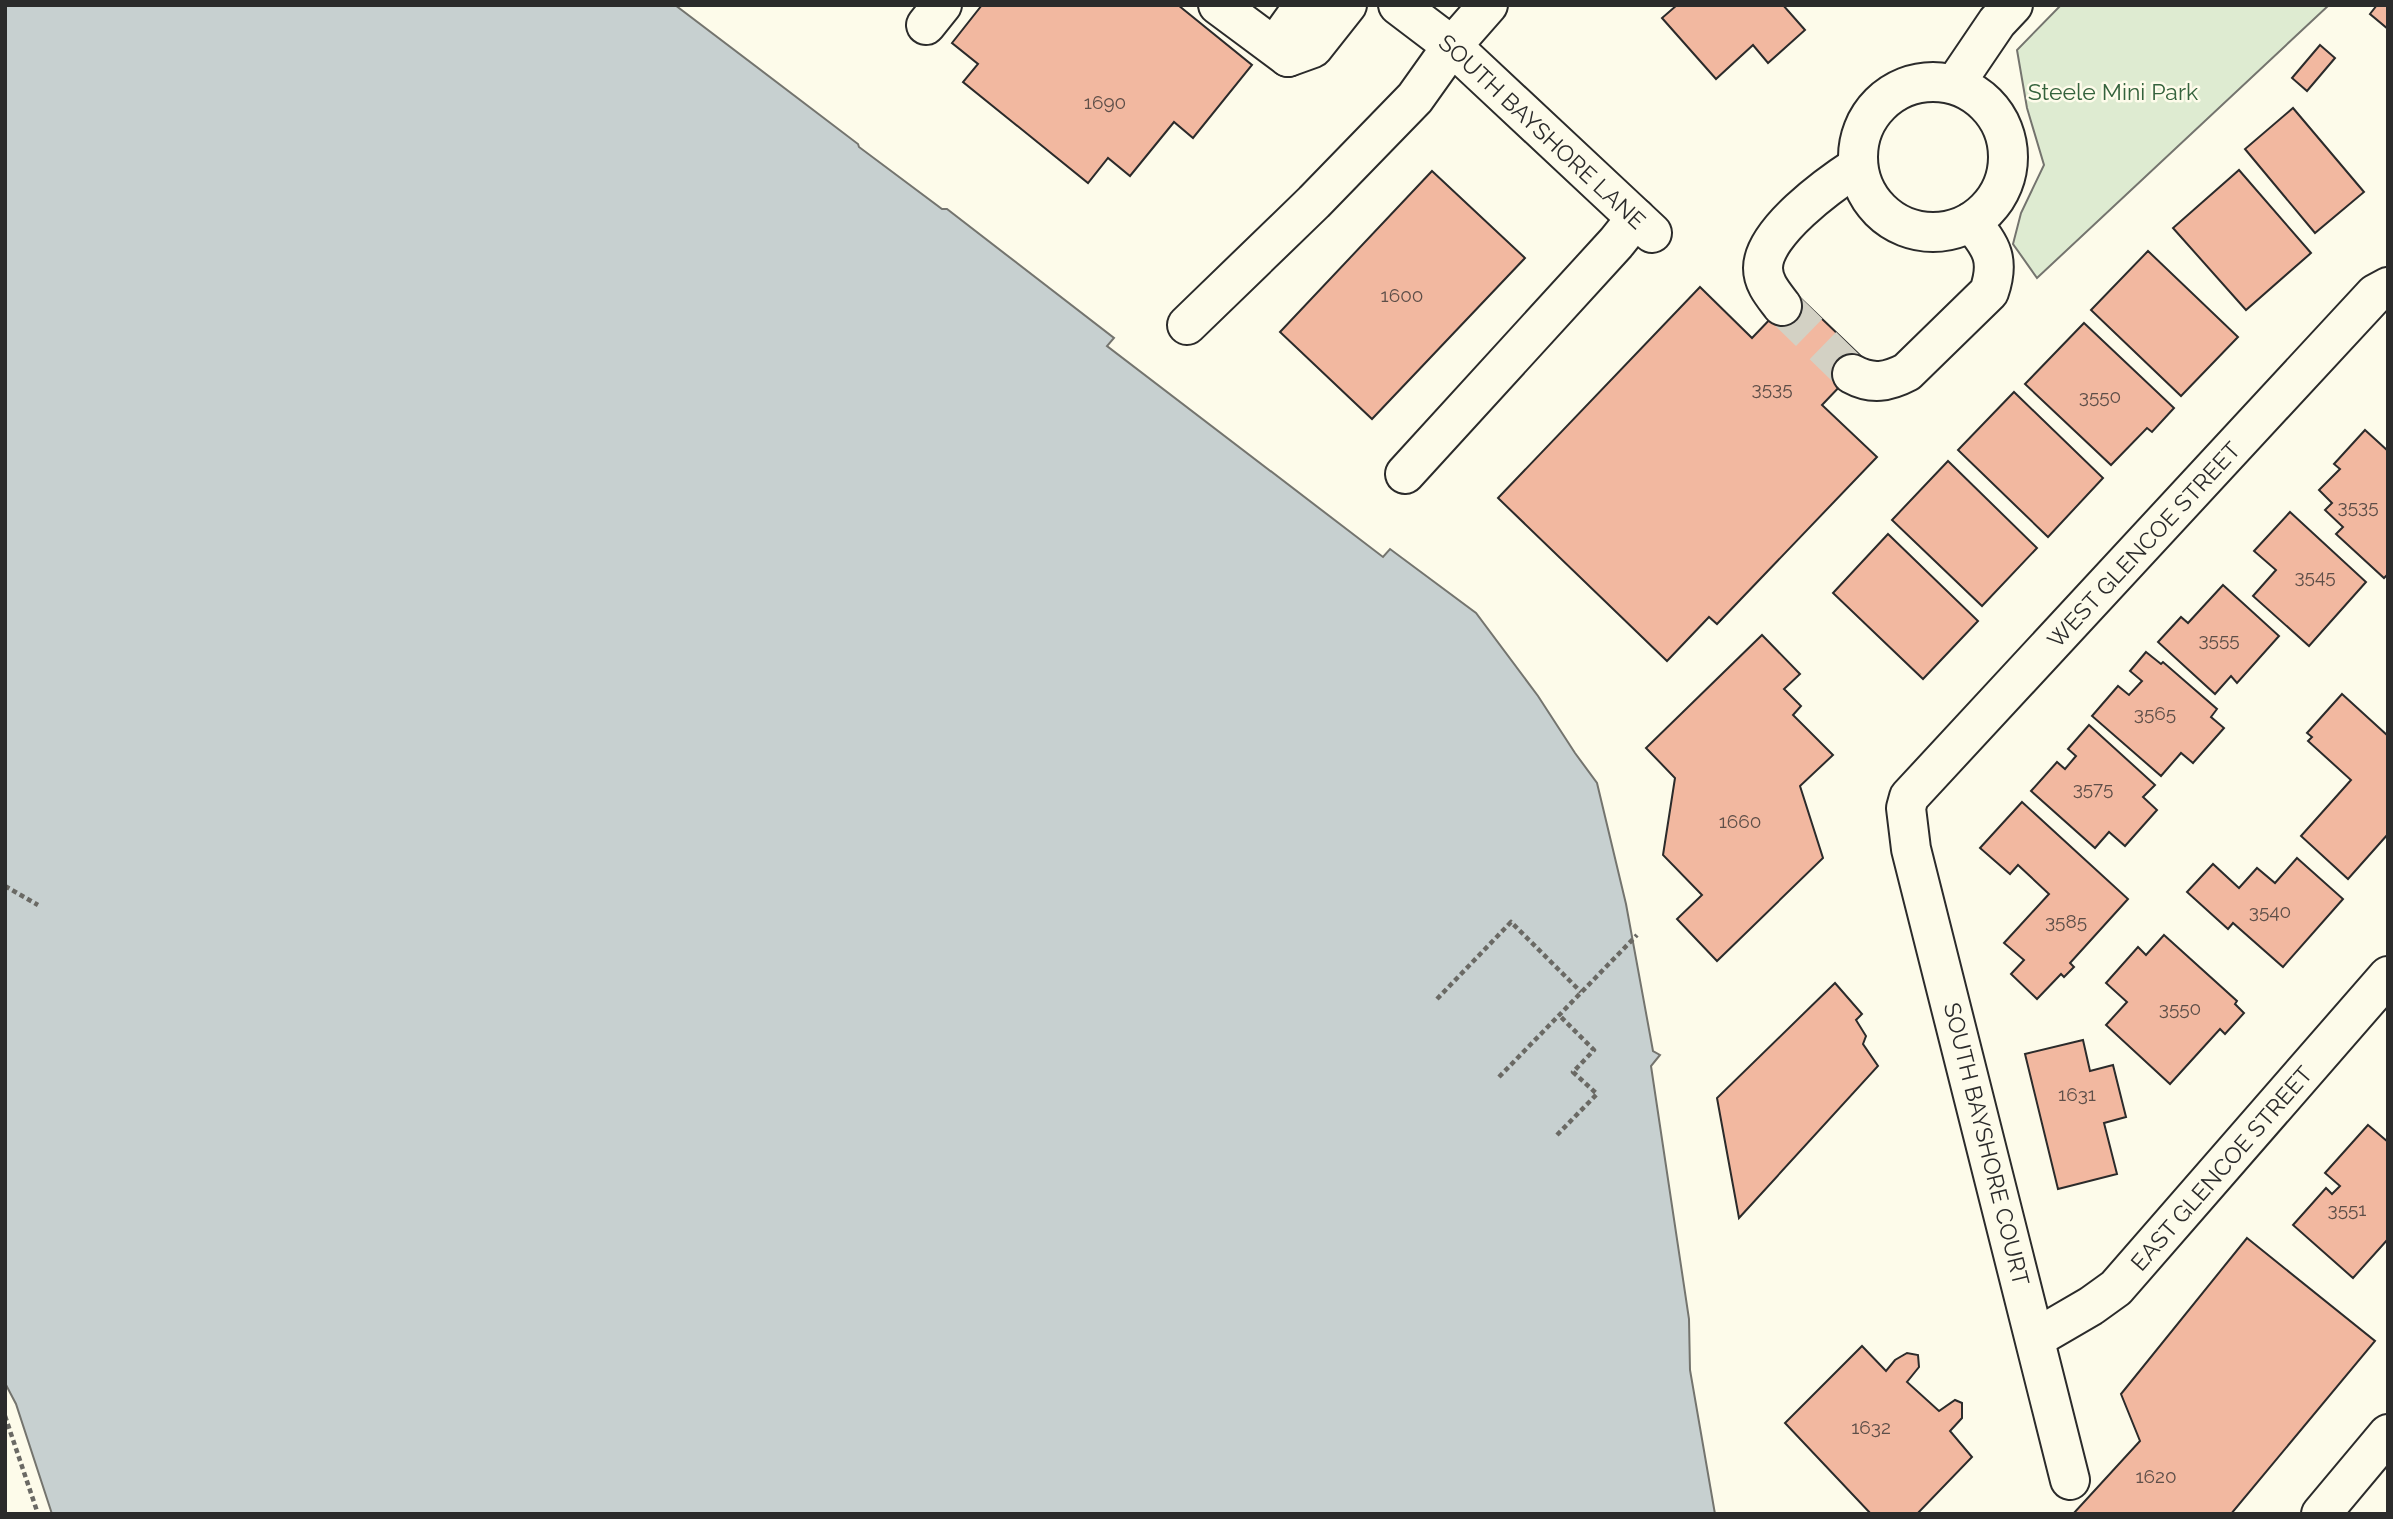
<svg xmlns="http://www.w3.org/2000/svg" width="2393" height="1519" font-family="Raleway,sans-serif">
<rect width="100%" height="100%" fill="#fdfbea"/>
<path fill="#deebd1" stroke="#74746e" stroke-width="2" d="M2061 5H2329L2037 278 2013 244 2021 213 2044 165 2027 108 2017 50Z"/>
<path fill="#c7d0d0" stroke="#74746e" stroke-width="2" d="M5 5H675L858 144 859 147 942 209H947L1114 338 1107 346 1383 557 1390 549 1476 613 1538 696 1575 753 1597 783 1626 904 1653 1051 1660 1055 1651 1066 1689 1319 1690 1370 1715 1514H52L16 1404 5 1383Z"/>
<g fill="#f2b8a0" stroke="#2b2b2b" stroke-width="2">
<path d="M982 5H1178L1252 65 1193 138 1174 122 1130 176 1108 158 1088 183 963 82 978 64 952 43Z"/>
<path d="M1677 5H1783L1805 30 1768 63 1753 45 1716 79 1662 18Z"/>
<path d="M2377 5H2388V29L2370 14Z"/>
<path d="M2320 45 2335 58 2307 91 2292 78Z"/>
<path d="M2293 108 2364 192 2315 233 2245 149Z"/>
<path d="M2239 170 2311 253 2246 310 2173 228Z"/>
<path d="M1432 171 1525 258 1372 419 1280 332Z"/>
<path d="M2148 251 2238 337 2181 396 2091 310Z"/>
<path d="M1700 287 1752 338 1795 293 1865 360 1822 405 1877 457 1717 624 1709 617 1667 661 1498 498Z"/>
<path d="M2084 323 2174 408 2152 432 2147 428 2111 465 2025 384Z"/>
<path d="M2014 392 2103 478 2048 537 1958 450Z"/>
<path d="M2365 430 2388 451V574L2384 578 2336 534 2343 527 2325 510 2332 503 2319 490 2340 469 2334 464Z"/>
<path d="M1948 461 2037 548 1982 606 1892 520Z"/>
<path d="M2290 512 2366 582 2309 646 2253 596 2276 570 2254 551Z"/>
<path d="M1888 534 1978 621 1923 679 1833 593Z"/>
<path d="M2223 585 2279 636 2237 683 2231 676 2215 694 2158 642 2181 617 2188 623Z"/>
<path d="M1762 635 1800 674 1784 689 1801 706 1793 715 1833 755 1800 786 1823 858 1717 961 1677 919 1702 895 1663 855 1675 778 1646 748Z"/>
<path d="M2146 652 2161 664 2163 662 2217 709 2211 717 2224 728 2193 763 2181 753 2161 776 2092 716 2118 686 2129 695 2142 681 2130 671Z"/>
<path d="M2342 694 2388 736V834L2348 879 2301 836 2351 780 2308 741 2312 737 2307 733Z"/>
<path d="M2089 725 2155 785 2143 797 2157 810 2125 846 2109 832 2095 848 2031 791 2057 762 2065 769 2076 756 2068 749Z"/>
<path d="M2022 802 2128 899 2070 963 2074 967 2064 977 2061 974 2037 999 2011 974 2024 960 2004 943 2049 894 2018 865 2010 874 1980 848Z"/>
<path d="M2297 858 2343 899 2283 967 2233 923 2228 929 2187 892 2213 864 2239 888 2257 868 2275 883Z"/>
<path d="M2164 935 2237 1001 2235 1004 2244 1013 2225 1034 2220 1029 2170 1084 2106 1025 2127 1002 2106 983 2138 947 2146 955Z"/>
<path d="M1835 983 1862 1014 1856 1020 1866 1036 1863 1044 1878 1066 1739 1218 1717 1098Z"/>
<path d="M2083 1040 2090 1071 2113 1065 2126 1117 2104 1123 2117 1174 2058 1189 2025 1054Z"/>
<path d="M2368 1125 2388 1142V1239L2353 1278 2293 1225 2326 1188 2332 1194 2340 1186 2325 1173Z"/>
<path d="M2247 1238 2375 1341 2231 1514H2073L2140 1441 2121 1394Z"/>
<path d="M1862 1346 1886 1371 1895 1360 1907 1353 1918 1355 1919 1367 1907 1382 1939 1411 1955 1400 1962 1403V1418L1950 1431 1972 1457 1917 1514H1871L1785 1423Z"/>
</g>
<g fill="none" stroke-linecap="round" stroke-linejoin="round">
<path stroke="#d3d1c4" stroke-width="38" stroke-dasharray="38 19" stroke-linecap="butt" d="M1782 306 1852 374"/>
<g stroke="#2b2b2b" stroke-width="42">
<g id="minor">
<path d="M1218 5 1288 57"/>
<path d="M1304 5 1286 30 1288 57 1313 48 1347 5"/>
<path id="s1" d="M1398 5 1452 46 1652 233"/>
<path d="M926 25 942 5"/>
<circle cx="1933" cy="157" r="75"/>
<path d="M1955 84 1997 22 2013 5"/>
<path d="M1782 306C1773 294 1763 283 1763 268 1763 232 1830 184 1858 166"/>
<path d="M1187 325 1314 202 1415 98 1452 46 1488 5"/>
<path d="M1852 374C1872 385 1888 382 1907 372L1989 292C2000 260 1992 247 1971 222"/>
<path d="M1405 474 1616 243 1636 218"/>
<path id="s2" d="M2036 1338 2091 1306 2116 1288 2388 976"/>
<path id="s3" d="M2070 1480 1911 849 1906 808 1909 797 2375 294 2388 287"/>
<path d="M2321 1514 2388 1434"/>
</g>
</g>
<g stroke="#6a6964" stroke-width="4.5" stroke-dasharray="5 3.5" stroke-linecap="butt">
<path d="M5 886 38 905"/>
<path d="M1437 999 1511 922 1581 992"/>
<path d="M1499 1077 1637 935"/>
<path d="M1557 1135 1597 1094 1573 1072 1594 1050 1559 1015"/>
<path d="M5 1416 38 1514"/>
</g>
<use href="#minor" stroke="#fdfbea" stroke-width="38"/>
</g>
<g text-anchor="middle" dominant-baseline="central" stroke-width="5" stroke-linejoin="round" paint-order="stroke">
<g font-size="19" fill="#5d4e48">
<text x="1105" y="102">1690</text>
<text x="1402" y="295">1600</text>
<text x="1772" y="388">3535</text>
<text x="2100" y="396">3550</text>
<text x="2358" y="506">3535</text>
<text x="2315" y="576">3545</text>
<text x="2219" y="639">3555</text>
<text x="2155" y="713">3565</text>
<text x="2093" y="788">3575</text>
<text x="1740" y="821">1660</text>
<text x="2270" y="911">3540</text>
<text x="2066" y="921">3585</text>
<text x="2180" y="1008">3550</text>
<text x="2077" y="1094">1631</text>
<text x="2347" y="1209">3551</text>
<text x="1871" y="1427">1632</text>
<text x="2156" y="1476">1620</text>
</g>
<g font-size="23" fill="#34623c" stroke="#fdfbea">
<text x="2113" y="91">Steele Mini Park</text>
</g>
<g font-size="23" fill="#2b2b2b" stroke="#fdfbea">
<text stroke="none"><textPath href="#s1" startOffset="192">SOUTH BAYSHORE LANE</textPath></text>
<text stroke="none"><textPath href="#s3" startOffset="1048">WEST GLENCOE STREET</textPath></text>
<text transform="translate(1987 1144) rotate(76)">SOUTH BAYSHORE COURT</text>
<text stroke="none"><textPath href="#s2" startOffset="254">EAST GLENCOE STREET</textPath></text>
</g>
</g>
<rect width="2393" height="1519" fill="none" stroke="#2b2b2b" stroke-width="14"/>
</svg>
